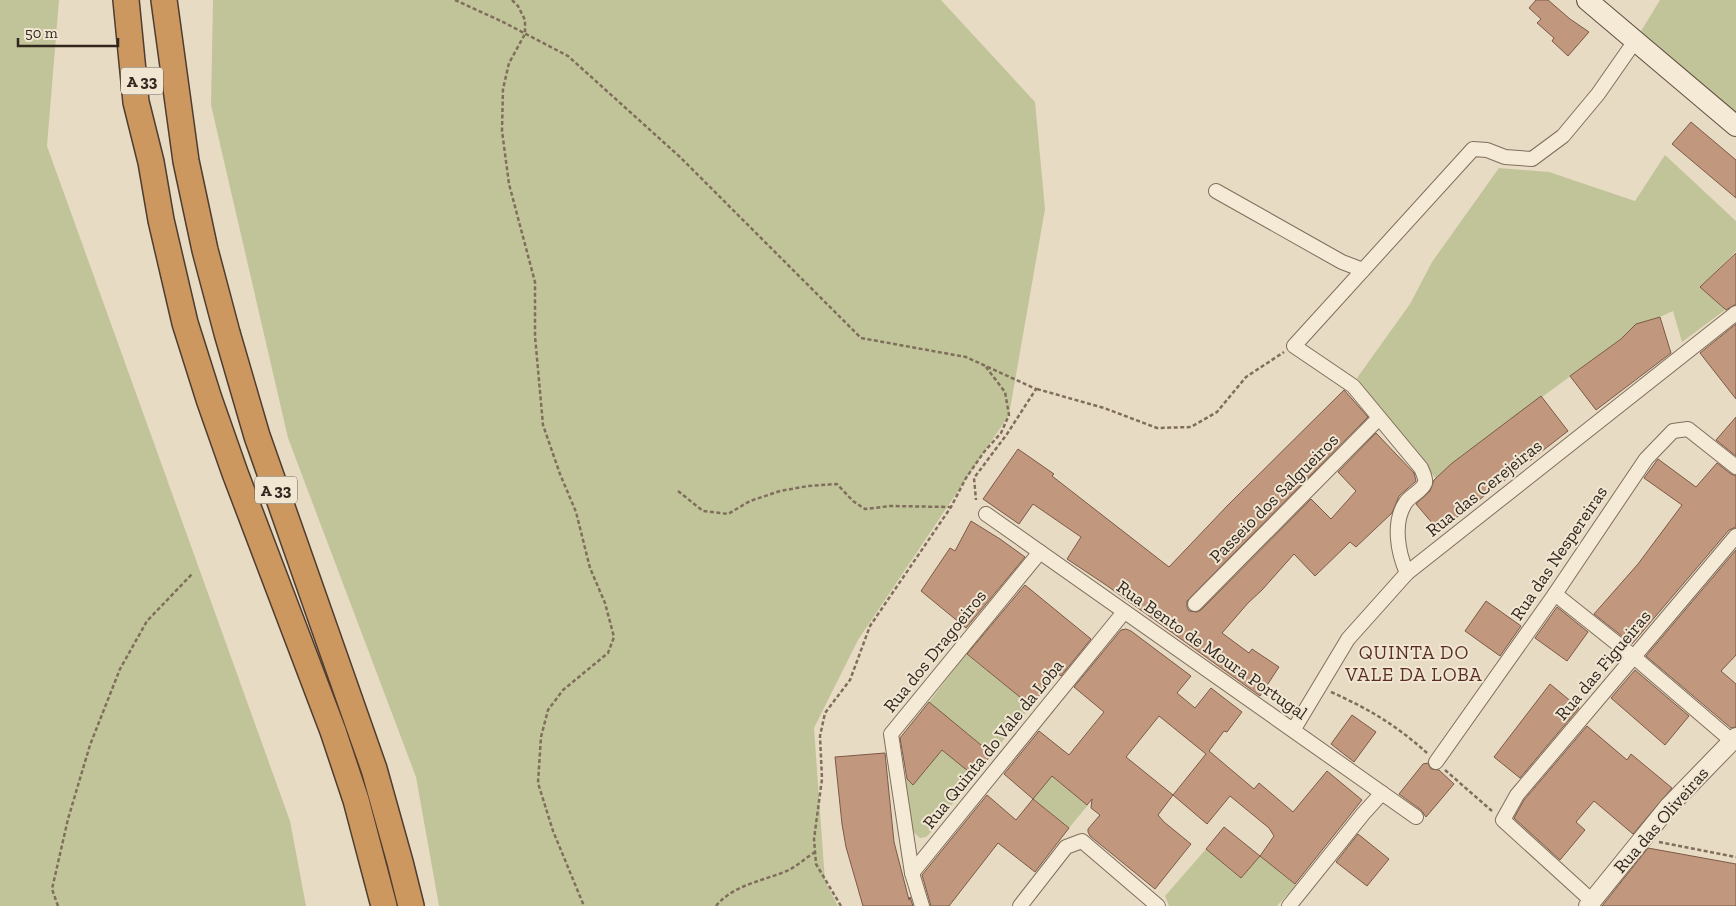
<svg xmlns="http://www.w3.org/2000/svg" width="1736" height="906" font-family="'Zilla Slab',serif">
<rect width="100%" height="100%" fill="#e8dbc4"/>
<g fill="#c1c499">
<path d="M0 0H59L47 146 290 821 306 906H0Z"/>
<path d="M213 0H941L1035 102 1045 209 1009 415 858 640 814 728 825 881 838 906H439L416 777 288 438 211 105Z"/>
<path d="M1660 0H1736V126L1635 41Z"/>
<path d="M1665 155 1736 221V251L1701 287 1725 310 1682 342 1673 311 1660 317 1636 324 1621 339 1463 455 1436 479 1357 378 1410 304 1432 262 1499 168 1549 172 1635 201Z"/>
<path d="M966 654 1031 706 992 754 929 702Z"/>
<path d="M942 750 974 776 931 832 926 837 920 838 910 829 903 776 913 784Z"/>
<path d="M1052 776 1088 805 1069 828 1033 799Z"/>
<path d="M1206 849 1241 878 1260 856 1296 885 1277 906H1169L1165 896Z"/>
</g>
<g fill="#c1987e" stroke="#7c5946" fill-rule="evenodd">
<path d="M1536 0H1548L1570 19 1589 32 1568 56 1552 41 1554 38 1537 23 1541 19 1529 8Z"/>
<path d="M1691 122 1736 160V198L1672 144Z"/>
<path d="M1736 253V304L1726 310 1700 287Z"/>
<path d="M1660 317 1671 353 1596 410 1570 376 1621 339 1636 324Z"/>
<path d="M1736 324V399L1700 353Z"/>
<path d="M1344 390 1368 417 1187 601V607L1189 611 1197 612 1201 610 1311 499 1331 519 1356 491 1338 472 1376 433 1414 473 1416 481 1399 496 1392 513 1356 547 1350 542 1315 576 1294 554 1262 590 1248 603 1222 633 1249 653 1252 649 1279 667 1260 696 1106 585 1067 559 1081 537 1033 504 1019 524 983 499 1018 449 1054 474 1052 476 1169 567 1228 505Z"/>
<path d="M1541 396 1568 431 1439 531 1416 504 1430 491 1434 480 1451 464Z"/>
<path d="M1736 417V456L1716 440Z"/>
<path d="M1658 459 1696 487 1717 463 1731 474 1736 476V527L1729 530 1632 644 1594 614 1638 564 1682 505 1644 478Z"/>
<path d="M971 521 1000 539 1025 557 966 628 921 591 950 548 955 551Z"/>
<path d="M1736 550V655L1721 671 1736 684V727L1731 728 1646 656Z"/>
<path d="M1025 585 1091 639 1061 676 1057 673 1031 706 967 654Z"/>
<path d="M1486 601 1521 626 1500 656 1465 631Z"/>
<path d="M1557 607 1588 632 1567 661 1535 638Z"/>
<path d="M1126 629 1131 631 1191 676 1177 693 1195 708 1211 688 1242 712 1227 732 1224 731 1209 751 1254 789 1259 783 1293 812 1327 771 1362 800 1295 884 1260 856 1274 836 1269 828 1230 796 1207 824 1173 795 1158 815 1164 822 1191 844 1155 889 1090 836 1088 832V829L1100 815 1091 808 1092 799 1087 805 1052 776 1033 799 1004 774 1039 731 1069 755 1104 712 1074 687 1121 630ZM1159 716 1206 754 1173 795 1126 757Z"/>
<path d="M1635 670 1689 716 1665 745 1611 698Z"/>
<path d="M1550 684 1579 708 1520 778 1494 757Z"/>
<path d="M929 702 992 754 974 776 942 750 913 785 907 779 900 738Z"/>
<path d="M1352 715 1376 732 1354 762 1331 744Z"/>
<path d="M1587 726 1627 760 1631 754 1672 788 1633 834 1594 801 1576 822 1585 830 1560 860 1514 818 1524 800Z"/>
<path d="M885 753 894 842 909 900 910 897 913 906H863L846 847 842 824 835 757Z"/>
<path d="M1428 763 1431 769 1439 770 1454 784 1426 817 1421 810 1399 794 1423 764Z"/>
<path d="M987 795 1016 820 1033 799 1069 828 1035 872 998 843 949 906H931L922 875Z"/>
<path d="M1224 827 1260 856 1241 878 1206 849Z"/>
<path d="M1358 834 1389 859 1367 886 1336 862Z"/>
<path d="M1648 848 1736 864V906H1602Z"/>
</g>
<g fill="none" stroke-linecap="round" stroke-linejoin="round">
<g stroke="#806e5d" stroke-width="16">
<g id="minor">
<path d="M1216 191 1342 262 1363 270"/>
<path d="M986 514 1416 817"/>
<path d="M1407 573C1398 553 1392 522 1406 502 1411 495 1422 491 1425 483 1426 478 1423 473 1421 468L1353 386 1294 346 1473 149 1487 150 1505 157 1532 159 1563 136 1598 94 1635 41"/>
<path d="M1555 594 1634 657 1732 741"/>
<path d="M1195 604 1379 418"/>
<path d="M1294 729 1348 639 1407 573 1736 313"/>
<path d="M1436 762 1555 594 1646 459 1673 431 1688 429 1736 467"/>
<path d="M912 873 1124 612"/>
<path d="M1592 901 1503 820 1517 795 1736 536"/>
<path d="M922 906 912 873 891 734 1040 552"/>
<path d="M1020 906 1066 847 1082 841 1158 906"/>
<path d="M1289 906 1363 814 1382 793"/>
</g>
</g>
<g stroke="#806e5d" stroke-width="20">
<path id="tertiary" d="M1588 906 1669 806 1736 737"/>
</g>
<g stroke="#614f40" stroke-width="22">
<path id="secondary" d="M1587 0 1736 126"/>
</g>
<g stroke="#4e3d30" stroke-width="28">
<g id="motorway">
<path d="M126 0 136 102 151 162 161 220 185 323 209 399 235 473 333 731 356 800 384 906"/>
<path d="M164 0 186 161 205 250 227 333 257 436 374 769 400 862 411 906"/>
</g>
</g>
<g stroke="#806e5d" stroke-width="2.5" stroke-dasharray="4 2.5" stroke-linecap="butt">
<path d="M455 0 503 22 568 56 680 157 861 338 966 357 1036 389 1007 434 974 478 976 500"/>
<path d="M512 0 518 6 525 20V34L509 63 503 89 502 131 509 184 535 282V336L543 425 560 474 576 512 590 568 605 603 614 637 608 653 563 690 548 710 541 737 538 783 553 831 584 906"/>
<path d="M1037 389 1104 408 1157 428 1191 427 1217 412 1246 377 1284 352"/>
<path d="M678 491 703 511 728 514 750 501 780 491 808 486 837 484 853 501 865 509 890 506 951 507"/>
<path d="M1331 692C1369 709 1396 725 1427 753"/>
<path d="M1445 770 1492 811"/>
<path d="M1659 842 1736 857"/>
<path d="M58 906 52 889 68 819 90 745 120 669 147 621 193 573"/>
<path d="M716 906C734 884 764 881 789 870 798 865 806 858 815 852"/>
<path d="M841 906 816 864 814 839 822 779 820 736 825 713 850 680 870 626 951 507 966 478 984 452 1001 433 1009 415 1005 392 986 367"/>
</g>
<use href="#minor" stroke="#f4ead6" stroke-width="14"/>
<use href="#tertiary" stroke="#f4ead6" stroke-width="18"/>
<use href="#secondary" stroke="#f4ead6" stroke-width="20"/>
<use href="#motorway" stroke="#cc985f" stroke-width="25"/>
</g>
<g text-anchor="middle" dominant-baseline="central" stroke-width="4" stroke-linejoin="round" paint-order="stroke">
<g fill="#f0e6d2" stroke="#6b6055" stroke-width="1">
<rect x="121" y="67.5" width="42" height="27" rx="4"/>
<rect x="255" y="476.5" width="42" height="27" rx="4"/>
</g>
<g font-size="16" font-weight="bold" fill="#32271f">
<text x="142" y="81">A 33</text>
<text x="276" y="490">A 33</text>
</g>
<g font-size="18" fill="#32271f" stroke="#f0e6d2">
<text transform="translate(1484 488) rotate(-39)">Rua das Cerejeiras</text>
<text transform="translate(1274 498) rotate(-45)">Passeio dos Salgueiros</text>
<text transform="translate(1559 553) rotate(-56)">Rua das Nespereiras</text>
<text transform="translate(1212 650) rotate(35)">Rua Bento de Moura Portugal</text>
<text transform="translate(935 651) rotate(-51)">Rua dos Dragoeiros</text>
<text transform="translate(1603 665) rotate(-50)">Rua das Figueiras</text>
<text transform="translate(993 744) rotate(-51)">Rua Quinta do Vale da Loba</text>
<text transform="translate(1661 820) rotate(-49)">Rua das Oliveiras</text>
</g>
<g font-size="19" letter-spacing="1" fill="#592d24" stroke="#f0e6d2">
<text x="1414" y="652">QUINTA DO<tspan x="1414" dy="22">VALE DA LOBA</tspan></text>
</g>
</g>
<path d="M18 38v8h100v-8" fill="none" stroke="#32271f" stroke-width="2.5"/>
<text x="25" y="38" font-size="15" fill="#32271f" stroke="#f0e6d2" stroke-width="4" paint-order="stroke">50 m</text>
</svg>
